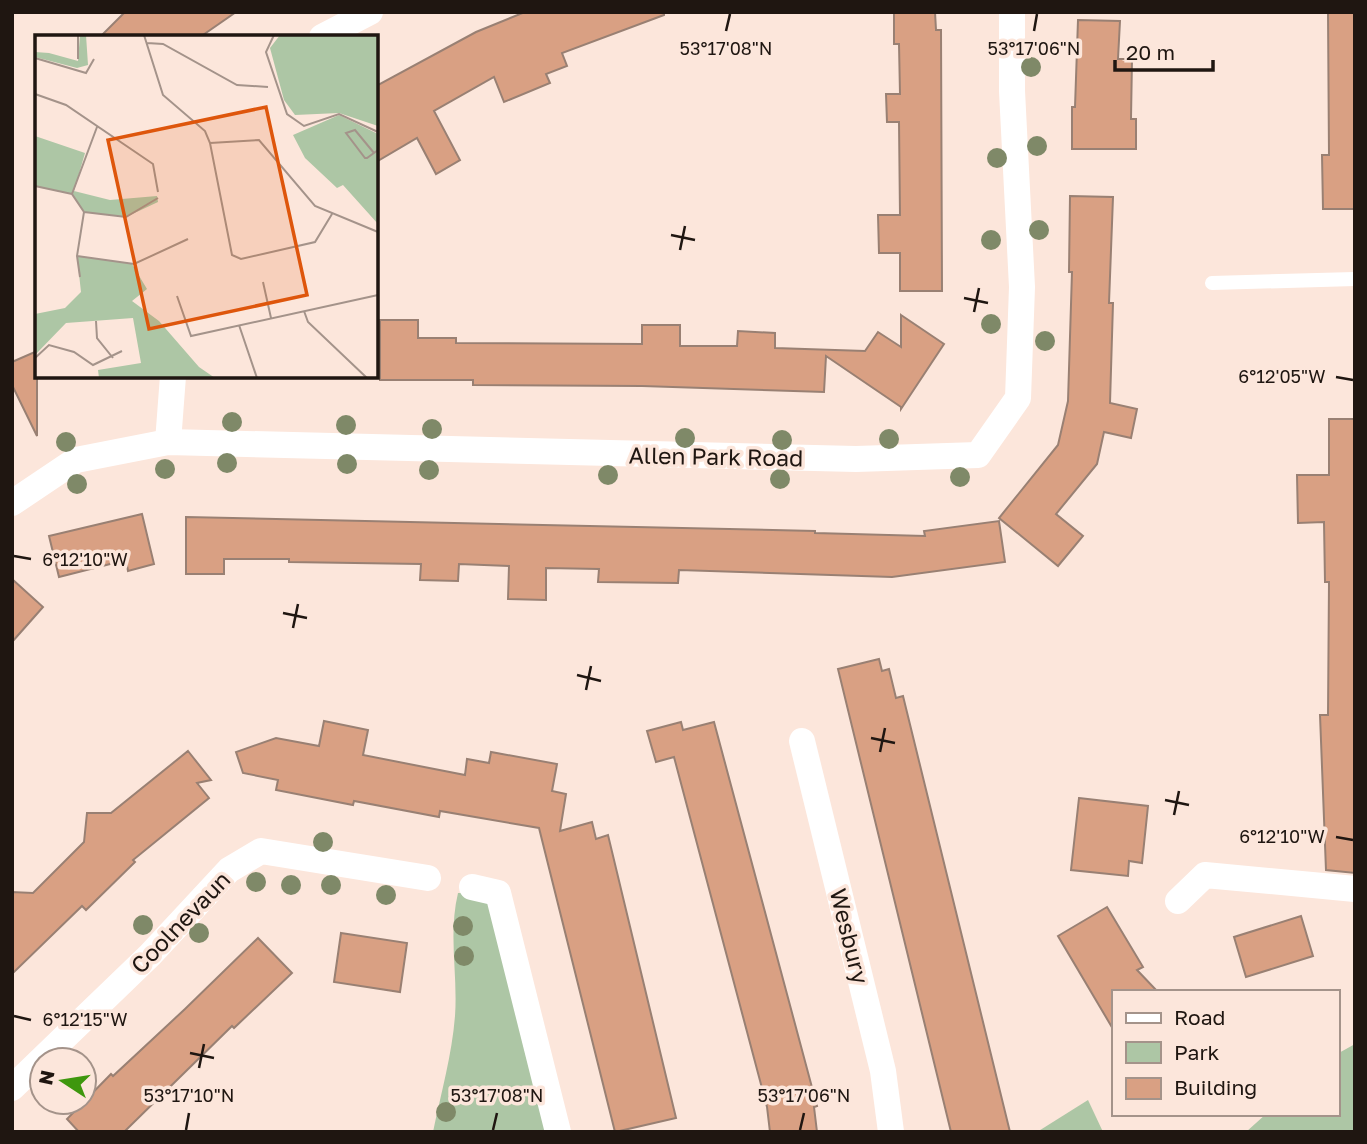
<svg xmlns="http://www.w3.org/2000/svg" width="1367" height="1144" font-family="'Golos Text',sans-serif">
<rect width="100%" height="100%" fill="#fce6db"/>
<g fill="#adc6a5">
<path d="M458 893H498L558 1132H433C441 1093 452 1055 455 1016 458 974 448 935 458 893Z"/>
<path d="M1355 1044V1132H1246L1266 1114H1337V1054Z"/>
<path d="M1088 1100 1103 1132H1037Z"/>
</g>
<g fill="#d9a083" stroke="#998073" stroke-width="2">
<path d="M125 12H236L200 37H100Z"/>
<path d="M525 12H664V15L562 53 567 66 546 74 550 83 504 102 494 77 434 111 460 160 436 174 417 138 376 162V86L476 32Z"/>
<path d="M894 12H935L936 30H941L942 291H900V253H879L878 215H900L899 122H887L886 94H900L899 44H894Z"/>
<path d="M1328 12H1355V209H1323L1322 155H1329Z"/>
<path d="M1078 20 1120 21 1118 59H1132L1131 119H1136V149H1072V107H1075Z"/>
<path d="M1070 196 1113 197 1109 303H1113L1110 403 1137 409 1131 438 1104 432 1097 464 1056 514 1083 536 1058 566 999 518 1058 445 1068 401 1072 272H1069Z"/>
<path d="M901 315 944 344 901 409V407L826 356 824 392 642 386 473 385V380H380V320H418V338H456V343L642 344V325H680V346H737L738 331 775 333V348L865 351 878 332 901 347Z"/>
<path d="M37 351V436L12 385V362Z"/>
<path d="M1329 419H1355V873L1326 870 1320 715H1328L1329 582H1325L1324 522 1298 523 1297 475H1329Z"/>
<path d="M142 514 154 564 128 571 126 560 59 577 49 536Z"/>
<path d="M186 517 815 531V533L925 536 924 531 999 521 1005 562 892 577 679 570 678 583 598 582 599 569 546 568V600L508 599 509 566 459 564 458 581 420 580 421 564 289 562V559H224V574H186Z"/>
<path d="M12 579 43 607 12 642Z"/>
<path d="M879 659 882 671 889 669 896 698 903 696 1010 1132H951L838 669Z"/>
<path d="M324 721 368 730 363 755 465 775 467 759 489 763 491 752 557 764 552 791 566 794 560 831 592 822 596 839 608 835 676 1118 615 1132 539 828 440 811 439 817 354 801 353 805 276 790 278 780 243 773 236 752 276 738 319 746Z"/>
<path d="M681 722 683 730 714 722 817 1106 814 1107 817 1132H770L767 1107 674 757 656 762 647 731Z"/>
<path d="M188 751 211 780 197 783 209 798 133 860 135 862 86 910 82 906 12 974V892L33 893 84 842 87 813H111Z"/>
<path d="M1079 798 1148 806 1142 863 1129 861 1128 876 1071 870Z"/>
<path d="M1107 907 1143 967 1137 970 1158 992H1113V1029L1058 936Z"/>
<path d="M1301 916 1313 956 1246 977 1234 937Z"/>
<path d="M341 933 407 943 400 992 334 982Z"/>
<path d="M258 938 292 973 234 1028 232 1026 124 1132H79L67 1119 111 1074 113 1076 185 1009Z"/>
</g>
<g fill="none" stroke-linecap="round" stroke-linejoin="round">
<path stroke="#fff" stroke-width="14" d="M1212 283 1355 279"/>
<g stroke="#fff" stroke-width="26">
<path d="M322 37 370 12"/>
<path d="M168 442 173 376"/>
<path d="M12 503 76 460 168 442 856 459 978 455 1018 398 1022 287 1012 91V12"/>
<path d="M802 741 883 1071 891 1132"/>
<path d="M472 887 498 893 558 1132"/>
<path d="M1178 901 1205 875 1355 889"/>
<path d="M12 1088 150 955 229 870 261 851 428 878"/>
</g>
</g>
<g fill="#7f8968">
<circle cx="1031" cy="67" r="10"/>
<circle cx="1037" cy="146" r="10"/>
<circle cx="997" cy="158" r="10"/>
<circle cx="1039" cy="230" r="10"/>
<circle cx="991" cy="240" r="10"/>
<circle cx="991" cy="324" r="10"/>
<circle cx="1045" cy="341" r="10"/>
<circle cx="232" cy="422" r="10"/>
<circle cx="346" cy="425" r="10"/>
<circle cx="432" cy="429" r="10"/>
<circle cx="685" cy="438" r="10"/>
<circle cx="889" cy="439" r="10"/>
<circle cx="782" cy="440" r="10"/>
<circle cx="66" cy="442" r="10"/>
<circle cx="227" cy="463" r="10"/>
<circle cx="347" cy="464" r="10"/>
<circle cx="165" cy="469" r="10"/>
<circle cx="429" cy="470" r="10"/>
<circle cx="608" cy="475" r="10"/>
<circle cx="960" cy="477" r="10"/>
<circle cx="780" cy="479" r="10"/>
<circle cx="77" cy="484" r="10"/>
<circle cx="323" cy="842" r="10"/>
<circle cx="256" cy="882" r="10"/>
<circle cx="291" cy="885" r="10"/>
<circle cx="331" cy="885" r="10"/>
<circle cx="386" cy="895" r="10"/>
<circle cx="143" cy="925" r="10"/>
<circle cx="463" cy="926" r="10"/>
<circle cx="199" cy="933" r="10"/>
<circle cx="464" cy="956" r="10"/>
<circle cx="446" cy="1112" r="10"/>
</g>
<path fill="none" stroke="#1f1611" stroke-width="2.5" d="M726 31 730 14M1034 31 1037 14M671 235 695 240M680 250 685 226M964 298 988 303M974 312 979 288M1336 377 1353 380M14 556 31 559M283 613 307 618M293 628 298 604M577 675 601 681M586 690 591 666M871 738 895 743M880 752 885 728M1165 800 1189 805M1174 815 1179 791M1336 837 1353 840M14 1016 31 1020M190 1053 214 1058M199 1068 204 1044M186 1130 189 1113M493 1130 497 1113M800 1130 804 1113"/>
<g text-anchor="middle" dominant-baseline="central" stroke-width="7" stroke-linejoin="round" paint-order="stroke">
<g font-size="23" fill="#1f1611" stroke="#fce6db">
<text transform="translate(716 456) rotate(1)">Allen Park Road</text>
<text transform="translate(180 922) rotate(-46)">Coolnevaun</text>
<text transform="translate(850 936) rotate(76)">Wesbury</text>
</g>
</g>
<g transform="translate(35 35)">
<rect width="343" height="343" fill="#fce6db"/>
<path d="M45 0H51L53 30 42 33 0 22V17L14 18 43 26ZM245 0H342L343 91 304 78 260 80 249 65 235 13ZM304 80 343 99V189L308 150 302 153 270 123 258 100ZM0 101 50 118 39 156 75 165 122 161 123 167 91 182 49 177 37 159 0 151ZM42 221 97 229 112 254 97 266 124 286 164 332 180 343H64L63 335 106 328 98 283 31 288 0 320V279L30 273 46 257Z" fill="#adc6a5"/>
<path fill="none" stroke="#a4938a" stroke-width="2" d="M109 0 128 60 170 96 175 108 197 220 206 224 280 207 297 179M239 0 231 17 252 79 269 91 304 79 343 97M112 8 128 9 202 50 233 52M0 23 51 38 59 24M43 24V0M0 59 31 70 118 129 123 157M175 108 224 105 280 171 343 197M339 118 320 95 311 98 330 123H332L343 115M0 151 37 159M49 177 91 182 123 163M42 221 99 229 153 204M45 242 42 221 49 177 37 159 62 92M228 247 236 283M142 261 156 301 343 260M269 276 273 287 332 343M61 286 62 303 78 323M204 290 222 343M0 323 14 310 39 317 58 330 87 316"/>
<path fill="#de560c" fill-opacity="0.15" stroke="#de560c" stroke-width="3.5" d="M231 72 272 260 114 294 73 105Z"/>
<rect width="343" height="343" fill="none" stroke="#1f1611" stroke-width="3.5"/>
</g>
<g font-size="18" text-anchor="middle" fill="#1f1611" stroke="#fce6db" stroke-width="7" stroke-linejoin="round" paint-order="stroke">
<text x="726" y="55">53°17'08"N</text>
<text x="1034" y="55">53°17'06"N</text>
<text x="1282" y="383">6°12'05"W</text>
<text x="85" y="566">6°12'10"W</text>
<text x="1282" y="843">6°12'10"W</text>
<text x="85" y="1026">6°12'15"W</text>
<text x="189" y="1102">53°17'10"N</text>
<text x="497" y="1102">53°17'08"N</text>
<text x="804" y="1102">53°17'06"N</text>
</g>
<rect width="1367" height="1144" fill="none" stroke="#1f1611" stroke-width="28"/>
<rect x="1112" y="990" width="228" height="126" fill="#fce6db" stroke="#a4938a" stroke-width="2"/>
<rect x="1126" y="1013" width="35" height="10" fill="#ffffff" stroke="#a4938a" stroke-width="2"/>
<text x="1174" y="1025" font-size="21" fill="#1f1611">Road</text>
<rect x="1126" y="1042" width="35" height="21" fill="#adc6a5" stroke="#a4938a" stroke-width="2"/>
<text x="1174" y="1060" font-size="21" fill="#1f1611">Park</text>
<rect x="1126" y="1078" width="35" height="21" fill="#d9a083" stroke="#a4938a" stroke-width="2"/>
<text x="1174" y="1095" font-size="21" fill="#1f1611">Building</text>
<g transform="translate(63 1081) rotate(282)"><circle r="33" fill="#fce6db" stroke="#a4938a" stroke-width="2"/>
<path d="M0-5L12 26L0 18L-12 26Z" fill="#3e970e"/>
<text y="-10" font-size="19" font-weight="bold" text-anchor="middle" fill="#1f1611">N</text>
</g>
<path d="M1115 60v10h98v-10" fill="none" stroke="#1f1611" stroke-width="3.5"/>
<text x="1126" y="60" font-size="21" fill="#1f1611" stroke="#fce6db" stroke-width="5" paint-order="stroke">20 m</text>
</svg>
